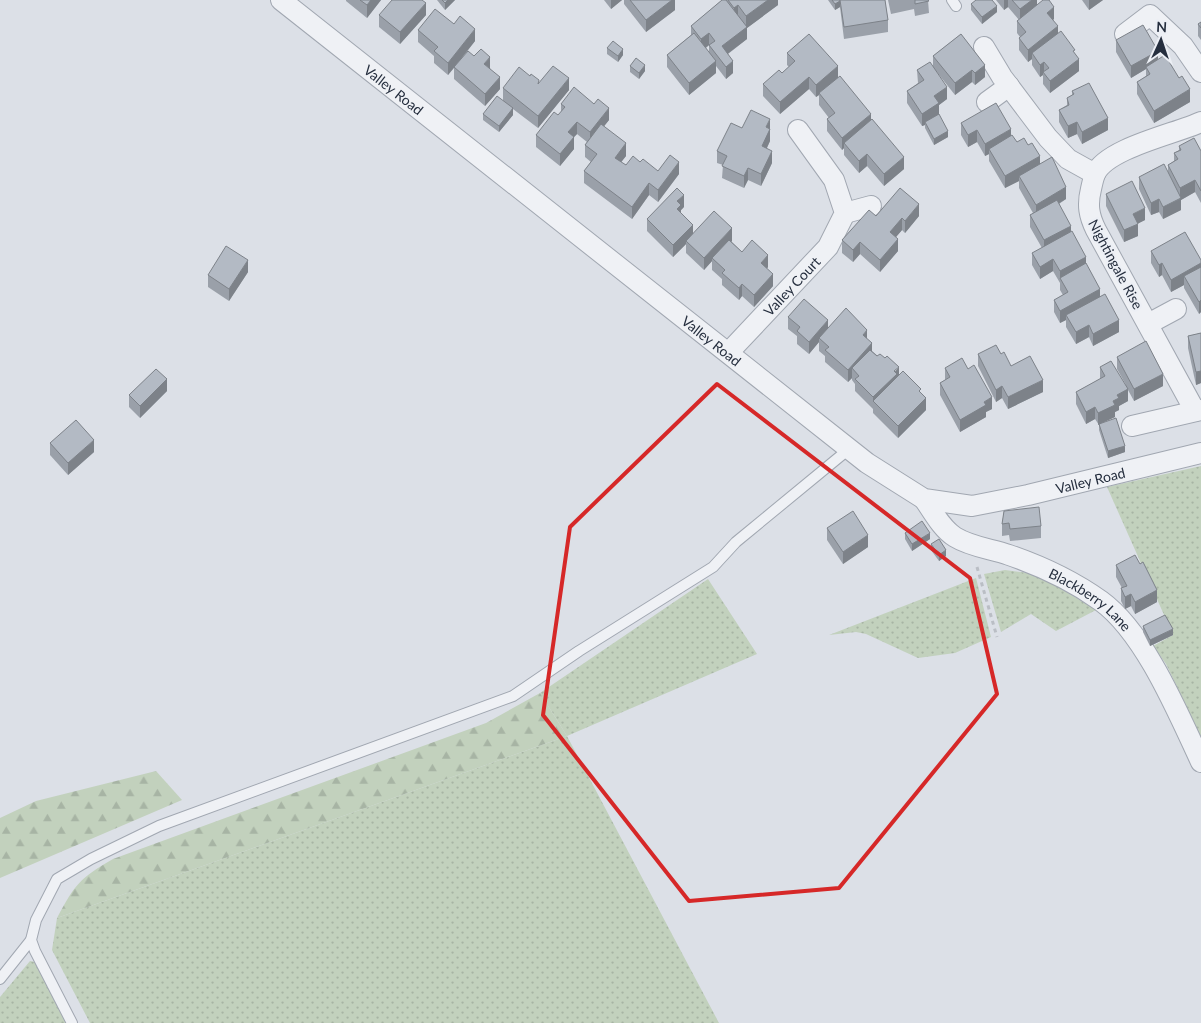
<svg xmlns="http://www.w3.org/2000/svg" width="1201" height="1023" font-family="Lato,sans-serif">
<defs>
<pattern id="green-dots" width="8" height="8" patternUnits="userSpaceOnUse" patternTransform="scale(1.25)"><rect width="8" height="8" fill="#c2d1bd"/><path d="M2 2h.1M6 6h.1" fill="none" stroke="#a7b4a4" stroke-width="1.8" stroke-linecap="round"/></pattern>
<pattern id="forest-firs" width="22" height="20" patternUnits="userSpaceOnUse" patternTransform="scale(1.25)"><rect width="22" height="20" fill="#c2d1bd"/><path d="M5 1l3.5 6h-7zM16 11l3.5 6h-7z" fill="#a7b4a4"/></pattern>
</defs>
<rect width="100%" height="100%" fill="#dce0e7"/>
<g fill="url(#green-dots)">
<path d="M1201 466V737L1166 664 1153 646 1173 635 1107 487Z"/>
<path d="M1005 570 1037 574 1096 610 1056 631 1031 614 1001 632 984 574Z"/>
<path d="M976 578 991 637 955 653 918 658 866 634 856 632 829 635Z"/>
<path d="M708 579 757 654 567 736 719 1023H90L52 950 57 918 567 736 540 693Z"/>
<path d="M30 961 35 962 40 967 70 1023H0V997Z"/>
</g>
<g fill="url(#forest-firs)">
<path d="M540 693 567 736 57 918C76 883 79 879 113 859L486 723Z"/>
<path d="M156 771 182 800 0 878V818L36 801Z"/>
</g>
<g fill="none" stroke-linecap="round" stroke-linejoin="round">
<g stroke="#a1a7b1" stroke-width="12">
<g id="service">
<path d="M952 0 956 6"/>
<path d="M0 979 31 940"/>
<path d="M72 1023 35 951 31 940 36 920 57 879 91 859 159 826 513 696 579 651 713 567 736 542 849 449"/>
</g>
</g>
<g stroke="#a1a7b1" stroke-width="22">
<g id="minor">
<path id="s1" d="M281 0 867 463 924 499 972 506 1028 495 1201 453"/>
<path d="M1125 34 1150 15 1183 46 1201 72"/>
<path d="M984 47 1002 77 1048 138 1068 159 1095 174"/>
<path d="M987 102 1009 86"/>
<path d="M845 213 871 206"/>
<path d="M1148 324 1176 309"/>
<path id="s2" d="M729 352 828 247 845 213 834 180 798 130"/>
<path d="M1195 411 1096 230C1089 216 1087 205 1091 189 1092 185 1093 179 1095 174 1107 148 1175 134 1201 122"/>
<path d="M1132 426 1201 410"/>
<path id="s3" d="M924 499C933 512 942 529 955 537 971 547 992 549 1009 555 1041 566 1073 581 1101 601 1145 633 1178 713 1201 762"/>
</g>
</g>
<path stroke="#babec5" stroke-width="3" stroke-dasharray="4 4" stroke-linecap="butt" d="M977 567 997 637"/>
<use href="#service" stroke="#eff1f5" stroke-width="10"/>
<use href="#minor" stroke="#eff1f5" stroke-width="20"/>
</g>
<g fill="#9aa0a9" fill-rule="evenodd">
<path d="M346 0H381L367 18 346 1Z"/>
<path d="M437 0H455L445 10Z"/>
<path d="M604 0H622L611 9Z"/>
<path d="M624 0H675V10L646 32 624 4Z"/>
<path d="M722 0H778V5L747 28V39L728 54 733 73 726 79 716 66V73L689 95 667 67V55L691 35V26ZM709 45V52L706 48Z"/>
<path d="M828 0H885L888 20V32L844 39 840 7 835 10Z"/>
<path d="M888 0H928L929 13 915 16 914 9 891 14Z"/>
<path d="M996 0H1037V5L1054 19 1053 20 1058 34 1075 54 1079 71 1050 93 1043 84V75L1040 77 1032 65V59L1028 62 1019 50V38L1020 37 1017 33V21L1019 20 1008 7 1004 10Z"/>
<path d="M1082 0H1103L1089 10Z"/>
<path d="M971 4 997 12 982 24 971 10Z"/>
<path d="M379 15H426L400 44 379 27Z"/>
<path d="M1201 22V40L1198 36V24Z"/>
<path d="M418 30 475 41 462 58 490 68 500 89 485 106 454 79V68L448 75 434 63V56L418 42Z"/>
<path d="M961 34 985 77 975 85 972 82 955 95 936 71 947 99 939 105V115L948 137 934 145 925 128V125L922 126 907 103V91L918 83 917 70 933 67V56Z"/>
<path d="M1116 40 1158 60 1190 102 1154 123 1137 94V82L1146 76V69L1131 78 1116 52Z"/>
<path d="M607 48 623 55 618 62 607 54Z"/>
<path d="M787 53 838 78 871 120 904 169 884 186 867 166 859 173 844 155V148L842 150 827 131V119L829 118 819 105V95L816 97 809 89 780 114 763 96V84L782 73 789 67 787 65Z"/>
<path d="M630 66 645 71 639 79 630 72Z"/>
<path d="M539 84 569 90 538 128 513 109V115L499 132 483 120V114L503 100V88Z"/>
<path d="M1072 91 1108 130 1082 144 1077 134 1068 138 1059 122V110L1067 105V98L1072 95Z"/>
<path d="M561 104 609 120 604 126 626 156 621 162 626 165 640 162 658 171 679 174 658 202 649 195 632 219 584 183V171L591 162 585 157V145L587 142 577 134 574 137V149L560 166 536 147V135L558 115 561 112Z"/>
<path d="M961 123 1011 136 1017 142 1040 163 1066 199 1059 204 1100 297 1119 332 1093 346 1089 337 1076 344 1066 327V320L1060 323 1054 312V300L1063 295 1060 290V283L1053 271 1040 279 1032 265V253L1042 248 1030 227V215L1033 213 1019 188V181L1005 188 989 161V154L985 156 977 142 968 147 961 135Z"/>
<path d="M742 128H770V141L767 148 772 163 761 186 748 180 744 188 722 178 723 165 717 163V151Z"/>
<path d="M1179 146 1201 151V203L1195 192 1181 200V210L1163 219 1159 212 1151 215 1139 189V177L1168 172V165L1174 161V153L1179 150Z"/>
<path d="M1106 194 1145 220 1137 224 1138 236 1124 242 1106 206Z"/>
<path d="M684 207 681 210V213L693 233 732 241H731L742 252 768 267 767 269 773 286 754 307 742 296 739 300 722 285V279L712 270V261L704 270 686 253V244L673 257 647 231V219Z"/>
<path d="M876 216H919L905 233 902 230 896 237 898 251 880 272 860 254 853 262 842 253V240Z"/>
<path d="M1151 251 1201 260V312L1199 314 1184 288V285L1171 292 1162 275 1159 277 1151 263Z"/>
<path d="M248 272 229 301 208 287V275Z"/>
<path d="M788 317 828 329 867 339 872 351 921 393 926 410 898 438 873 413V409L855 391V384L852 380V378L848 382 825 362V356L819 351V342L809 354 797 344V336L788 329Z"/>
<path d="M1201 333V383L1196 385 1188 348V336Z"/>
<path d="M978 354H1001L1011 366 1043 392 1008 409 1002 398 996 402 978 366Z"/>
<path d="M1117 357 1163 386 1134 401 1128 390V401L1119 406V410L1115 412V417L1103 422 1125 452 1108 458 1099 430V425L1095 419 1086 424 1076 404V392L1100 379V367L1126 385 1117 369Z"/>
<path d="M945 368 992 409 986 412V417L960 432 940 395V383L945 380Z"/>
<path d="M167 391 140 418 129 407V395Z"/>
<path d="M50 443 94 452 68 475 50 455Z"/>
<path d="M1004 511 1041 526V538L1010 541 1009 535 1002 536V524Z"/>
<path d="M827 528 868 547 843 564 827 540Z"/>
<path d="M905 533 930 539 912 551 905 539Z"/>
<path d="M931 544 946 556 939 561 931 550Z"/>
<path d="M1116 565 1157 602 1135 614 1131 606 1125 609 1121 601V588H1122L1116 577Z"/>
<path d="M1143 626 1173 635 1150 646 1143 632Z"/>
</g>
<g fill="#7d8289">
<path d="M371 0H381L367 18V5Z"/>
<path d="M448 0H455L445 10V3Z"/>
<path d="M611 0H622L611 9Z"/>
<path d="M672 0H675V10L646 32V20Z"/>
<path d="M768 0H778V5L747 28V39L722 58V46L746 27V16Z"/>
<path d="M1004 0H1008V7L1004 10Z"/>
<path d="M1032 0H1037V8L1020 21V9Z"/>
<path d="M1089 0H1103L1089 10Z"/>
<path d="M840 1V7L835 10V4Z"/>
<path d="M426 3V15L400 44V32Z"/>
<path d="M738 5V17L734 20V8Z"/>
<path d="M997 6V12L982 24V17Z"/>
<path d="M1054 7V19L1047 25V13Z"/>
<path d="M1058 26V38L1032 53V59L1028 62V50Z"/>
<path d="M475 29V41L448 75V63Z"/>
<path d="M709 33V45L701 51V39Z"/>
<path d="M623 49V55L618 62V56Z"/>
<path d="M1158 51V63L1146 67V69L1131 78V66Z"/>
<path d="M490 57V69L484 64Z"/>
<path d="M1079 59V71L1050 93V81Z"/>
<path d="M716 61V73L689 95V83Z"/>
<path d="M733 61V73L726 79V67Z"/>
<path d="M1044 62V73L1043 72V75L1040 77V65Z"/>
<path d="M645 65V71L639 79V73Z"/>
<path d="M985 65V77L975 85V73Z"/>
<path d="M838 66V78L819 93V95L816 97V85Z"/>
<path d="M972 70V82L955 95V83Z"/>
<path d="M500 77V89L485 106V94Z"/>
<path d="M809 77V89L780 114V102Z"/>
<path d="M569 78V90L538 128V116Z"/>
<path d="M947 87V99L939 105V115L925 122V125L922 126V114L934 96Z"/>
<path d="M1190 89V102L1154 123V111Z"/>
<path d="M513 108V115L499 132V126Z"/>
<path d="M609 108V120L590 144V132Z"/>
<path d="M871 114V126L844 143V148L842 150V138Z"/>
<path d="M1108 118V130L1082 144V132Z"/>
<path d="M770 119V141L762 158V146L766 127Z"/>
<path d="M577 122V134L574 137V149L560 166V154L568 132Z"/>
<path d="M1077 122V134L1068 138V126Z"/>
<path d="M1011 129V141L989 149V154L985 156V144Z"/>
<path d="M977 130V142L968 147V135Z"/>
<path d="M948 131V137L934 145V139Z"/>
<path d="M626 143V156L615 170V158Z"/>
<path d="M772 151V163L761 186V174Z"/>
<path d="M867 154V166L859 173V161Z"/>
<path d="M1040 156V168L1019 176V181L1005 188V176Z"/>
<path d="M904 157V169L884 186V174Z"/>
<path d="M679 162V174L658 202V190Z"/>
<path d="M748 168V180L744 188V176Z"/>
<path d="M1195 180V192L1181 200V210L1163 219V207L1180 199V188Z"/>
<path d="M649 183V195L632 219V207Z"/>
<path d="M1066 187V199L1036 217V205Z"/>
<path d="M684 195V207L681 210V217L677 221V201Z"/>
<path d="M1159 199V212L1151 215V203Z"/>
<path d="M919 204V216L905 233V221Z"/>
<path d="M1145 208V220L1133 226V214Z"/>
<path d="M902 218V230L890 244V232Z"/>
<path d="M1138 224V236L1124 242V230Z"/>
<path d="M693 225V237L686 241V244L673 257V245Z"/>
<path d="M1071 226V238L1044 253V240Z"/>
<path d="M732 228V241L714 260 712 258V261L704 270V258Z"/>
<path d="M898 239V251L880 272V260Z"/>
<path d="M860 242V254L853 262V250Z"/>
<path d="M768 255V267L761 275V263Z"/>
<path d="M1086 257V269L1060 278V271Z"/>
<path d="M1053 259V271L1040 279V267Z"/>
<path d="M248 260V272L229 301V289Z"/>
<path d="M1162 263V275L1159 277V265Z"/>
<path d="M1201 263V275L1184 276V285L1171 292V280Z"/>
<path d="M773 274V286L754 307V295Z"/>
<path d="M742 284V296L739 300V288Z"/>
<path d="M1100 289V301L1066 315V320L1060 323V311Z"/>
<path d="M1201 300V312L1199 314V302Z"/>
<path d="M828 320V332L819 338V342L809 354V342Z"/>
<path d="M1119 320V332L1093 346V334Z"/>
<path d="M1089 325V337L1076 344V332Z"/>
<path d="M867 330V342L863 335Z"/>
<path d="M872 343V355L852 368V378L848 382V370Z"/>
<path d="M899 367V379L873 401V397Z"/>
<path d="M1201 371V383L1196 385V372Z"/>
<path d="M1163 374V386L1134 401V389Z"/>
<path d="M167 379V391L140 418V406Z"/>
<path d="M1043 380V392L1008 409V397Z"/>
<path d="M1002 386V398L996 402V390Z"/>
<path d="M1128 389V401L1119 406V410L1115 412V417L1098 425V413L1113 401 1117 395Z"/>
<path d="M992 397V409L986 412V417L960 432V420L984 402Z"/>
<path d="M926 398V410L898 438V426Z"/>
<path d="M1095 407V419L1086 424V412Z"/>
<path d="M94 440V452L68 475V463Z"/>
<path d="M1125 446V452L1108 458V451Z"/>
<path d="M930 533V539L912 551V544Z"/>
<path d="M868 535V547L843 564V552Z"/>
<path d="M946 550V556L939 561V555Z"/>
<path d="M1157 590V602L1135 614V602Z"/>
<path d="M1131 594V606L1125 609V597Z"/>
<path d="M1173 629V635L1150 646V640Z"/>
</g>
<g fill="#b3bac4" stroke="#7d8289">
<path d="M360 0H371L367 5Z"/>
<path d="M392 0H422L426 3 400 32 379 15Z"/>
<path d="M442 0H448L445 3Z"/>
<path d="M630 0H672L646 20Z"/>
<path d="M722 0H726L747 27 722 46 733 61 726 67 709 45 715 41 709 33 701 39 691 26Z"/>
<path d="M728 0H768L746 16 738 5 734 8Z"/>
<path d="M832 0H840V1L835 4Z"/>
<path d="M840 0H885L888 20 844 27Z"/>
<path d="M915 0H928L929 1 915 4Z"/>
<path d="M976 0H992L997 6 982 17 971 4Z"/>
<path d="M1012 0H1032L1020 9Z"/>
<path d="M1043 0H1049L1054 7 1047 13 1058 26 1028 50 1019 38 1026 32 1017 21Z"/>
<path d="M435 9 454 24 460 16 475 29 448 63 434 51 438 47 418 30Z"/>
<path d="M1201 22V28L1198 24Z"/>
<path d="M1143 25 1158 51 1131 66 1116 40Z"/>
<path d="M1061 31 1075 50 1073 51 1079 59 1050 81 1043 72 1049 68 1044 62 1040 65 1032 53Z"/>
<path d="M694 33 716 61 689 83 667 55Z"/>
<path d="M809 34 838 66 816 85 809 77 780 102 763 84 779 70 782 73 795 61 787 53Z"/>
<path d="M961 34 985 65 975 73 972 70 955 83 933 56Z"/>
<path d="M613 41 623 49 618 56 607 48Z"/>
<path d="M481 49 490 57 484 64 500 77 485 94 454 67 468 51 474 56Z"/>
<path d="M1165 55 1179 78 1182 76 1190 89 1154 111 1137 82 1150 74 1146 67Z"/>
<path d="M636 58 645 65 639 73 630 66Z"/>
<path d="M930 62 947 87 934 96 939 103 922 114 907 91 924 80 917 70Z"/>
<path d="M553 66 569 78 538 116 503 88 519 67 530 76 531 74 539 80 538 84Z"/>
<path d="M840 76 871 114 842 138 827 119 835 113 819 93Z"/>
<path d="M1089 83 1108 118 1082 132 1077 122 1068 126 1059 110 1069 105 1067 98 1074 94 1072 91Z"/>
<path d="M574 87 594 104 598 99 609 108 590 132 577 122 568 132 574 137 560 154 536 135 554 112 558 115 565 107 561 104Z"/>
<path d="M497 96 513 108 499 126 483 114Z"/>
<path d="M996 103 1011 129 985 144 977 130 968 135 961 123Z"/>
<path d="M751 110 770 119 766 127 770 129 762 146 772 151 761 174 748 168 744 176 722 166 727 156 717 151 731 123 742 128Z"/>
<path d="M939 114 948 131 934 139 925 122Z"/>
<path d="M872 119 904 157 884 174 867 154 859 161 844 143Z"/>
<path d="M601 124 626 143 615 158 626 165 633 156 640 162 643 159 658 171 670 155 679 162 658 190 649 183 632 207 584 171 597 154 585 145Z"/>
<path d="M1012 135 1017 142 1024 138 1028 145 1032 143 1040 156 1005 176 989 149Z"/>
<path d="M1194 138 1201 151V191L1195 180 1180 188 1168 165 1178 159 1174 153 1181 150 1179 146Z"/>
<path d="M1052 157 1066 187 1036 205 1019 176Z"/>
<path d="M1164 164 1181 198 1163 207 1159 199 1151 203 1139 177Z"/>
<path d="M1132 181 1145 208 1133 214 1138 224 1124 230 1106 194Z"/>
<path d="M677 188 684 195 677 201 681 205 677 209 693 225 673 245 647 219Z"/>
<path d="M900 188 919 204 905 221 902 218 890 232 898 239 880 260 860 242 853 250 842 240 869 210 876 216Z"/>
<path d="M1057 200 1071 226 1044 240 1030 215Z"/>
<path d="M714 211 732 228 704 258 686 241Z"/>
<path d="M1072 231 1086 257 1060 271 1053 259 1040 267 1032 253Z"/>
<path d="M1185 232 1201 260V263L1171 280 1162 263 1159 265 1151 251Z"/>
<path d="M729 240 742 252 752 240 768 255 761 263 773 274 754 295 742 284 739 288 722 273 725 270 712 258Z"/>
<path d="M226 246 248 260 229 289 208 275Z"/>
<path d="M1086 263 1100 289 1060 311 1054 300 1068 292 1060 278Z"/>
<path d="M1201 267V300L1199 302 1184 276Z"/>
<path d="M1105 294 1119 320 1093 334 1089 325 1076 332 1066 315Z"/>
<path d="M804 299 828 320 809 342 797 331 800 327 788 317Z"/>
<path d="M846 308 867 330 863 335 872 343 848 370 825 350 829 347 819 338Z"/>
<path d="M1201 333V371L1196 372 1188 336Z"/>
<path d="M1146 341 1163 374 1134 389 1117 357Z"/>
<path d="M996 345 1001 354 1004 352 1011 366 1030 356 1043 380 1008 397 1002 386 996 390 978 354Z"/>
<path d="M870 350 877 356 880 354 885 358 887 356 899 367 894 371 897 374 873 397 855 379 859 376 852 368Z"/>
<path d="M962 358 968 369 974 365 992 397 984 402 986 405 960 420 940 383 950 377 945 368Z"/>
<path d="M1111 361 1128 389 1117 395 1119 398 1113 401 1115 405 1098 413 1095 407 1086 412 1076 392 1105 376 1100 367Z"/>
<path d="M156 369 167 379 140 406 129 395Z"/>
<path d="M903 371 921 389 919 391 926 398 898 426 873 401Z"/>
<path d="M1116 418 1125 446 1108 451 1099 424Z"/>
<path d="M76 420 94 440 68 463 50 443Z"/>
<path d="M1039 507 1041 526 1010 529 1009 523 1002 524 1004 511Z"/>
<path d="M853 511 868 535 843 552 827 528Z"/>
<path d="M922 521 930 533 912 544 905 533Z"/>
<path d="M939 539 946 550 939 555 931 544Z"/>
<path d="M1135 555 1140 564 1143 562 1157 590 1135 602 1131 594 1125 597 1121 588 1127 586 1116 565Z"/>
<path d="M1165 615 1173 629 1150 640 1143 626Z"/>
</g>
<path fill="none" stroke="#d62828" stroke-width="4" stroke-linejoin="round" d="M717 384 970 578 997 694 839 888 689 901 543 715 570 527Z"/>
<g text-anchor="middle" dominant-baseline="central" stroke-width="4.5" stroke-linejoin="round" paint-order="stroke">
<g font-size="14" fill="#252e3e" stroke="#eceff5">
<text stroke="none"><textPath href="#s1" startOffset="144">Valley Road</textPath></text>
<text transform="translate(1116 264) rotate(62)">Nightingale Rise</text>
<text stroke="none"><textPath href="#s2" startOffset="91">Valley Court</textPath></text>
<text stroke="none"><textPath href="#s1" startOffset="549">Valley Road</textPath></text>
<text stroke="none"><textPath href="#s1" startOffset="984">Valley Road</textPath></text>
<text stroke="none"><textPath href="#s3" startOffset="200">Blackberry Lane</textPath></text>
</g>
</g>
<g transform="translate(1161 40) rotate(3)" stroke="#eceff5" stroke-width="4" paint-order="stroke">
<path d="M0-4L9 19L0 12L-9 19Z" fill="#252e3e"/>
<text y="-8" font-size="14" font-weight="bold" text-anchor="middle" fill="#252e3e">N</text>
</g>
</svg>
